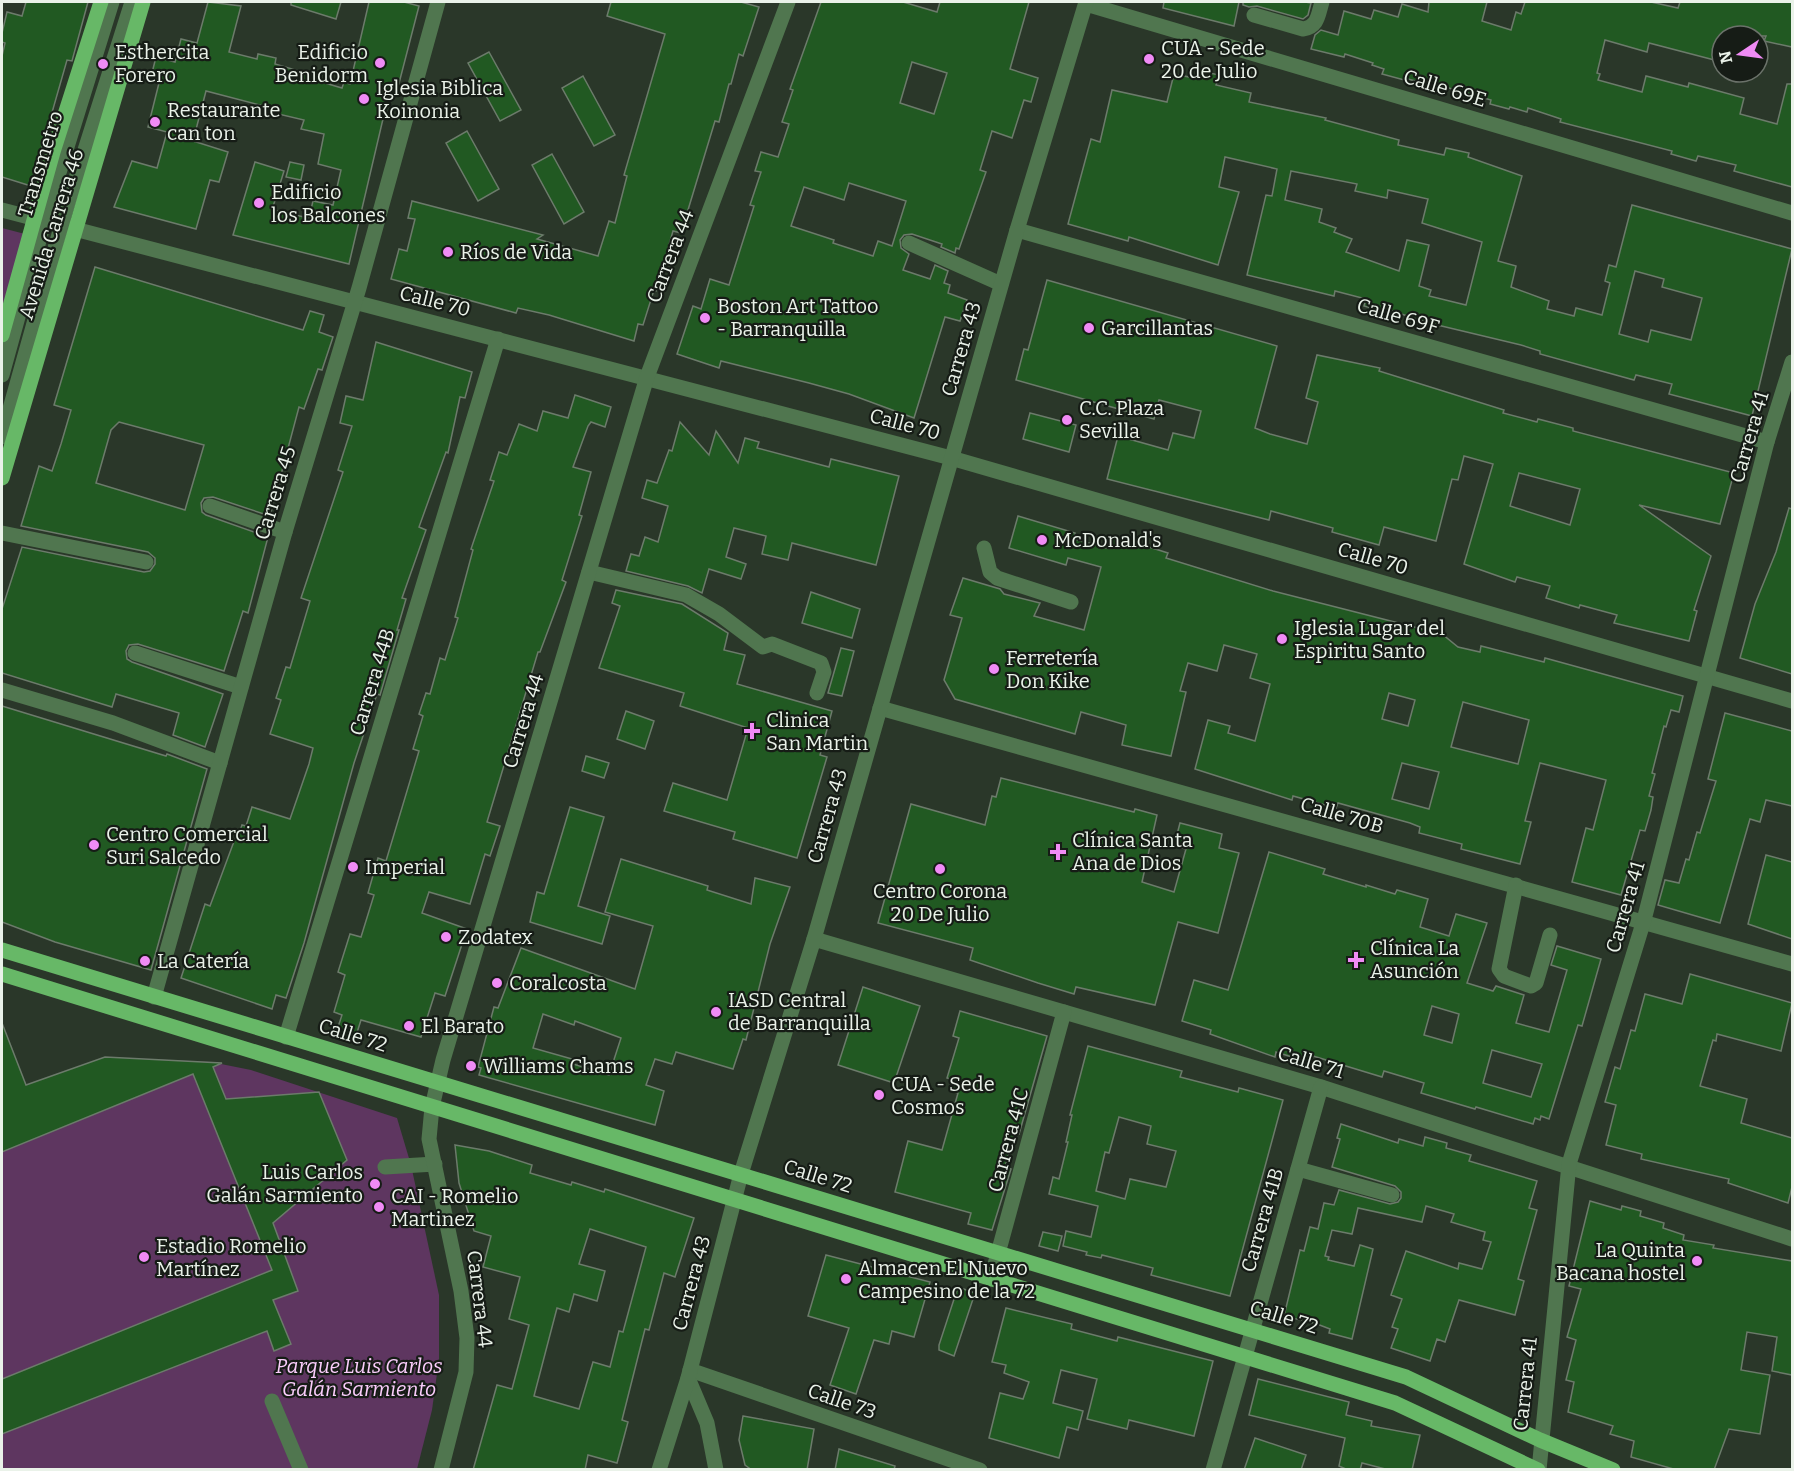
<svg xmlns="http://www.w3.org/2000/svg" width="1794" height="1471" font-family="Bitter,serif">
<rect width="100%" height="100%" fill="#2a3729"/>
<g fill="#5e3660">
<path d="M2 228 25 234 2 315Z"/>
<path d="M105 1057 211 1062 251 1070 397 1118 411 1165 439 1295V1359L432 1410 417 1469H2V1094Z"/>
</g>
<g fill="#215922" stroke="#6c7b6b" stroke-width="1.5" fill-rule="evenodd">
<path d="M26 2H88L72 61 67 60 31 186 2 177V56L5 43 2 42V33L7 12 22 16Z"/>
<path d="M208 2 241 6 229 52 257 59 258 54 276 58 275 64 319 77 318 81 342 88 344 82 350 84 369 2H404L419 6 397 91 390 89 349 264 233 235 255 162 284 171 272 210 309 218 313 201 333 205 341 170 318 164 324 134 301 129 304 120 274 113 275 109 206 91 193 141 228 152 219 182 210 180 196 229 114 207 132 161 157 168 167 132 148 127 160 79 151 77 156 57 175 62 181 39 197 43Z"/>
<path d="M291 2H341L336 19 291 5Z"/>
<path d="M611 2H741L759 7 743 56 739 54 731 84H729L719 122 715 121 681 233 673 231 656 291 654 290 643 325 638 324 634 341 549 315 518 308 516 313 391 279 399 249 407 251 415 219 408 218 412 201 543 235 537 239 598 256 609 221 615 223 627 176 624 175 665 34 607 16Z"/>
<path d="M821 2H903L937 12 940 2H1029L1010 69 1038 78 1031 102 1024 100 1012 138 992 131 980 170 986 172 959 249 956 248 955 253 941 247 942 244 912 234 904 235 900 240 901 248 909 254 903 270 930 279 935 265 948 271 944 283 950 285 948 293 967 300 960 321 945 317 914 418 849 394 809 383 721 361 719 368 677 354 693 306 701 309 710 279 729 285 754 206 750 205 761 172 755 171 761 152 778 157 789 124 782 122 793 90 790 89ZM912 62 947 73 934 114 900 103ZM849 183 906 201 892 246 878 241 873 256 833 243 834 240 791 226 804 187 844 200Z"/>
<path d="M1164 2H1239L1234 26 1163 8Z"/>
<path d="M1243 2H1305L1311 3 1308 15 1303 19 1257 6 1249 7 1243 5Z"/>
<path d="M1429 2H1487L1482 21 1511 30 1516 12 1521 14 1525 2H1651L1678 8 1680 2H1792V47L1764 41 1766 36H1722V62L1649 43 1647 52 1605 40 1597 73 1600 74 1598 80 1642 92 1646 76 1688 87 1689 83 1744 98 1740 114 1777 124 1787 84H1792V187L1734 171 1736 165 1698 156 1696 161 1671 154 1672 151 1560 122 1561 119 1528 108 1527 112 1510 107 1509 109 1490 104 1491 100 1424 81 1423 83 1408 79V81L1382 74 1384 69 1372 65 1373 63 1345 54 1344 57 1311 49 1315 35 1321 30 1338 35 1344 11 1371 19 1374 10 1398 17 1402 4 1428 12Z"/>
<path d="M489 52 521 110 500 121 468 63Z"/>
<path d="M1201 71 1219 75 1216 85 1251 93 1249 102 1326 118 1325 120 1399 140 1398 145 1444 155 1446 148 1469 153 1468 157 1522 176 1498 261 1516 266 1511 287 1549 301 1547 309 1574 316 1576 308 1602 315 1610 283 1605 281 1609 265 1616 267 1632 205 1792 249 1752 416 1669 394 1672 384 1636 375 1634 380 1540 354V351L1521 345 1429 323 1383 308 1382 311 1364 306 1366 299 1335 291 1334 296 1247 275 1266 195 1272 196 1277 169 1225 157 1219 187 1239 192 1218 265 1129 237 1128 241 1068 224 1091 139 1100 142 1112 90 1167 102 1174 74 1199 79ZM1291 171 1357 184 1355 191 1387 198 1388 190 1428 199 1422 223 1482 242 1466 305 1429 296 1431 290 1419 286 1429 245 1407 240 1399 271 1346 252 1352 239 1334 232 1336 228 1319 222 1322 209 1285 200ZM1635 271 1664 279 1662 287 1702 298 1691 340 1651 330 1648 342 1619 334Z"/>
<path d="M583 76 615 135 594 146 562 88Z"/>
<path d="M467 131 499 189 478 201 446 143Z"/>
<path d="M552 154 584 212 564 224 532 165Z"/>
<path d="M290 162 304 165 301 180 286 177Z"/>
<path d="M95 267 303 330 310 311 324 315 319 332 333 337 322 370 318 369 304 409 299 407 270 516 213 497 204 498 201 503 202 512 206 515 268 537 248 613 243 611 224 671 138 644 129 645 126 651 127 659 132 662 223 694 205 747 173 735 179 713 116 694 112 707 2 673V609L22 547 144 572 150 571 155 564V558L148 552 21 526 39 466 52 471 61 444 71 410 54 405ZM119 422 204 445 185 510 96 483 111 430Z"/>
<path d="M1047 280 1277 346 1255 428 1270 434 1307 444 1318 402 1306 398 1317 355 1380 368 1379 371 1504 410 1503 413 1537 422 1538 419 1573 428V431L1734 473 1720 524 1639 505 1711 556 1694 610 1697 611 1689 641 1614 623 1617 615 1580 605 1579 608 1546 598 1550 586 1517 577 1515 582 1464 564 1493 464 1464 456 1458 480 1452 479 1436 541 1384 527 1379 545 1332 532 1333 528 1271 511 1269 520 1107 479 1118 436 1168 450 1173 433 1194 438 1201 411 1159 400 1154 419 1016 380 1024 349 1028 350ZM1519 473 1580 489 1570 525 1510 506Z"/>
<path d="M376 342 472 372 465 398 460 397 448 453 446 452 419 527 426 530 402 598 406 599 397 630H399L380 695 377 694 354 763 304 943 286 998 276 995 272 1009 181 978 205 904 210 906 236 836 238 837 242 825 246 826 252 807 290 819 309 764 313 748 270 734 281 700 276 698 286 667 290 668 310 601 301 598 343 472 338 470 352 426 340 423 346 396 363 400Z"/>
<path d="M575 395 611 407 605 427 591 422 588 426 573 467 591 472 579 515 582 516 562 580 566 582 540 652H538L487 822 500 826 490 856 485 854 470 904 429 892 422 913 467 929 445 996 435 993 421 1037 361 1020 355 1039 336 1033 342 1015 334 1012 345 975 338 972 350 934 361 937 374 895 368 893 378 858 386 861 419 751 413 749 423 716 419 714 426 693 430 694 440 658 445 660 458 618 455 617 473 550 471 549 494 481 490 480 499 452 507 455 519 424 537 431 543 411 568 418Z"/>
<path d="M1030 413 1076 425 1069 452 1023 439Z"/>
<path d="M680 422 709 455 716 431 738 463 745 438 759 442 757 448 829 467 831 459 899 476 876 565 792 543 788 560 762 554 766 536 734 528 726 557 746 564 741 579 709 569 702 593 688 586 626 571 631 554 639 556 645 537 658 542 668 506 642 498 647 480 657 483 669 450 672 451Z"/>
<path d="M1789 508 1792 509V674L1740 658 1755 604 1776 552Z"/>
<path d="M1018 516 1075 533 1074 539 1107 548 1114 536 1168 553 1166 558 1273 591 1430 631 1431 625 1458 647 1480 652 1481 646 1544 662 1545 658 1683 696 1679 712 1671 710 1666 727 1664 726 1652 773 1655 774 1649 796 1653 797 1651 810 1645 831 1640 830 1621 895 1572 882 1586 828 1593 830 1606 780 1540 763 1525 821 1531 822 1520 864 1461 849 1462 844 1419 833 1420 827 1410 823 1338 803 1336 808 1293 796 1292 800 1195 769 1208 720 1230 726 1228 733 1255 741 1270 684 1250 678 1257 654 1224 645 1217 671 1188 663 1180 691 1186 692 1171 756 1122 745 1126 725 1081 712 1075 734 955 699 944 680 962 618 950 615 963 578 1000 589 1004 594 1040 603 1034 616 1084 630 1101 567 1068 558 1066 565 1009 548ZM1389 693 1415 700 1408 726 1382 719ZM1463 702 1529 720 1518 764 1451 747ZM1402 763 1439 772 1429 809 1392 799Z"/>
<path d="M616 590 682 604 728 633 724 650 745 655 737 684 832 711 820 755 827 757 797 858 733 839 735 832 664 811 673 783 727 800 748 728 680 706 684 693 599 668 620 606 612 603Z"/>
<path d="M811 592 860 609 852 638 802 623Z"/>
<path d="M841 648 854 651 842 696 828 693Z"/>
<path d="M2 706 166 756 167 754 207 769 151 970 55 942 2 922Z"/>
<path d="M626 711 654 721 645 749 617 739Z"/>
<path d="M1725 713 1792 731V806L1766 800 1760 822 1750 819 1720 923 1658 905 1665 880 1679 883 1686 859 1689 860 1697 832 1700 833 1716 781 1708 779Z"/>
<path d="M586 756 609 763 604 778 582 771Z"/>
<path d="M1001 778 1134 812 1135 809 1157 815 1142 882 1174 892 1186 849 1174 846 1180 823 1222 834 1219 848 1239 853 1218 933 1178 922 1155 1005 1076 987 1074 994 1038 983 970 960 973 948 878 923 911 804 985 825 992 796 996 797Z"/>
<path d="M570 807 604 817 578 906 610 916 602 944 530 922 537 892 544 894Z"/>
<path d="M1269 852 1325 869 1323 874 1366 887V885L1395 894 1397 890 1428 899 1420 927 1449 936 1456 914 1487 923 1467 983 1493 991 1496 986 1524 995 1516 1023 1549 1032 1567 970 1551 965 1557 946 1601 959 1582 1026 1578 1025 1549 1119 1541 1116 1540 1120 1535 1118 1533 1124 1476 1107 1475 1109 1421 1093 1424 1083 1384 1071 1382 1077 1313 1056 1311 1063 1276 1052 1275 1057 1210 1034 1211 1030 1182 1021 1194 980 1228 990ZM1432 1006 1459 1014 1452 1043 1424 1035ZM1492 1050 1542 1064 1531 1097 1483 1083Z"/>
<path d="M1766 855 1792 862V939L1748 924Z"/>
<path d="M621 859 708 886 707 890 751 904 755 878 790 887 770 944 746 1040 743 1039 733 1069 676 1052 672 1064 655 1059 646 1085 664 1091 655 1125 479 1075 481 1068 478 1067 494 1007 498 1008 521 948 635 989 653 926 605 912ZM543 1014 574 1025 575 1021 621 1038 609 1075 570 1063 572 1059 533 1048Z"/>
<path d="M1690 974 1792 1003 1781 1051 1717 1034 1716 1041 1713 1040 1700 1086 1747 1099 1741 1123 1792 1138V1187L1788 1203 1728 1183 1729 1179 1641 1159 1642 1154 1606 1145 1616 1105 1605 1102 1615 1067 1620 1069 1631 1030 1635 1031 1645 994 1682 1004Z"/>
<path d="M863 987 920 1006 894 1083 838 1065Z"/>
<path d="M960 1011 1047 1036 1019 1134 1015 1133 1005 1167 1011 1169 992 1230 968 1224 971 1213 895 1192 908 1141 942 1150 958 1093 950 1091 954 1080 947 1078 959 1038 953 1036Z"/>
<path d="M2 1023 26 1085 105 1057 222 1063 213 1067 226 1099 319 1092 347 1160 273 1223 298 1291 273 1300 291 1344 274 1351 267 1331 2 1434V1379L272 1270 193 1074 2 1152Z"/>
<path d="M1088 1046 1182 1071 1180 1077 1238 1092 1239 1088 1283 1100 1230 1296 1151 1275 1153 1268 1102 1255 1101 1258 1086 1255 1087 1252 1063 1246 1066 1231 1091 1237 1098 1206 1049 1194 1053 1177 1059 1179 1068 1142H1066L1072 1115H1070ZM1119 1117 1151 1126 1147 1144 1176 1151 1166 1187 1130 1179 1125 1199 1096 1191 1105 1152 1109 1153Z"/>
<path d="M1341 1124 1398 1143 1399 1139 1423 1146 1425 1137 1447 1143 1446 1148 1471 1155 1469 1161 1537 1181 1529 1208 1537 1210 1518 1279 1524 1281 1515 1315 1459 1300 1445 1342 1437 1339 1430 1361 1391 1348 1398 1329 1392 1327 1402 1299 1391 1295 1406 1251 1458 1269 1459 1263 1482 1269 1491 1242 1483 1240 1485 1232 1451 1222 1454 1214 1426 1206 1422 1222 1358 1208 1352 1234 1332 1230 1325 1256 1329 1257 1328 1260 1354 1266 1360 1245 1373 1249 1352 1339 1329 1333 1330 1329 1317 1324 1284 1316 1300 1250 1304 1251 1310 1227 1318 1229 1324 1203 1334 1205 1339 1190 1390 1204 1398 1202 1401 1198V1192L1395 1186 1332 1167 1340 1139 1337 1138Z"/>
<path d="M455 1145 489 1151 532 1165 530 1173 571 1185 572 1182 604 1192 605 1189 694 1218 675 1277 664 1273 649 1330 645 1329 622 1420 628 1422 617 1463 588 1455 585 1470H473L497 1385 512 1389 529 1325 509 1319 520 1277 483 1267 491 1236 474 1231 459 1183ZM590 1229 646 1247 623 1332 619 1331 610 1367 593 1362 579 1409 534 1396 557 1308 569 1312 574 1294 597 1301 605 1271 579 1264Z"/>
<path d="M1590 1201 1621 1210 1622 1206 1641 1211 1640 1216 1664 1223 1663 1228 1684 1235 1683 1240 1714 1245 1713 1248 1792 1261V1375L1772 1371 1777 1337 1747 1332 1741 1370 1770 1375 1760 1434 1729 1429 1714 1470H1677L1631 1457 1634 1441 1610 1434 1613 1426 1568 1412 1574 1382 1566 1380 1576 1340 1567 1337 1581 1289 1569 1286Z"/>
<path d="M1043 1232 1062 1236 1058 1251 1039 1246Z"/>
<path d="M826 1255 930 1282 914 1337 892 1331 889 1344 874 1340 856 1394 830 1385 849 1328 808 1316Z"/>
<path d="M958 1287 975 1293 954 1356 939 1350V1345Z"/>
<path d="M1006 1308 1072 1324 1071 1329 1117 1341 1118 1337 1213 1361 1194 1436 1129 1420 1127 1429 1087 1419 1097 1379 1061 1370 1053 1403 1083 1411 1078 1430 1067 1427 1059 1458 989 1438 1000 1393 1023 1399 1029 1382 1004 1373 1006 1365 992 1362Z"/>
<path d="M1258 1379 1349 1402 1346 1415 1372 1421 1371 1426 1420 1435 1412 1470H1389L1362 1463 1360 1470H1348L1339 1466 1345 1438 1249 1415Z"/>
<path d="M743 1416 814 1429 807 1470H752L745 1465 739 1440Z"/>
<path d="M1255 1438 1306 1455 1301 1470H1244Z"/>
<path d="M839 1449 895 1466 894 1470H835Z"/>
</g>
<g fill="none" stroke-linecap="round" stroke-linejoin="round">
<g stroke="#50764f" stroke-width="15">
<path d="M1086 4 1792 213"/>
<path d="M1254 15 1303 29C1318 27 1318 15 1322 2"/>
<path d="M2 210 951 458 1792 701"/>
<path d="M1017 230 1767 442"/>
<path d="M909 243 1001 284"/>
<path d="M2 375 48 208 112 2"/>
<path d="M2 437 65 213 132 2"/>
<path d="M210 506 285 532"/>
<path d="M2 533 146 562"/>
<path d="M984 548 990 572 997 578 1071 602"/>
<path d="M589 572 686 595 719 614 763 647 772 644 821 663 824 672 817 693"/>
<path d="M135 653 241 687"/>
<path d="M2 690 113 723 220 763"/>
<path d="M880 708 1792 964"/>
<path d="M1516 885 1499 969 1504 976 1531 986 1536 983 1550 935"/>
<path d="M814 939 1321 1087 1792 1239"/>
<path d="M154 997 285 532 359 288 438 2"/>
<path d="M286 1037 498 339"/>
<path d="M385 1167 435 1164"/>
<path d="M1298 1169 1392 1195"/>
<path d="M991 1279 1064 1012"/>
<path d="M690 1370 980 1470"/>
<path d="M688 1378 707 1423 716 1470"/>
<path d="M272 1401 301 1470"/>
<path d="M441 1470 466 1372 467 1338 461 1291 429 1139 432 1107 443 1060 647 377 788 2"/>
<path d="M659 1470 688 1378 741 1174 814 939 1017 230 1086 2"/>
<path d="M1213 1470 1321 1087"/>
<path d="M1539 1470 1569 1164 1644 920 1767 442 1792 362"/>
</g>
<g stroke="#67b867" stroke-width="15">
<path d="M2 335 53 152 101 2"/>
<path d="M2 478 143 2"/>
<path d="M2 950 1406 1377 1540 1440 1613 1470"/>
<path d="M2 974 1395 1403 1538 1470"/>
</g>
</g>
<g fill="#f08bf5" stroke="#161c16" stroke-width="2">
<circle cx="1149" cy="59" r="6"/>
<circle cx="380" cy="63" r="6"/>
<circle cx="103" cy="64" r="6"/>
<circle cx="364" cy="99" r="6"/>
<circle cx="155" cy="122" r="6"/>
<circle cx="259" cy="203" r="6"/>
<circle cx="448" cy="252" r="6"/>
<circle cx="705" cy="318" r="6"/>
<circle cx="1089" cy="328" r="6"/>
<circle cx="1067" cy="420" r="6"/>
<circle cx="1042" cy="540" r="6"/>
<circle cx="1282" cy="639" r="6"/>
<circle cx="994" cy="669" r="6"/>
<path d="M749 722h6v6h6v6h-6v6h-6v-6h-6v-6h6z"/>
<circle cx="94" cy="845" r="6"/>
<path d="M1055 843h6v6h6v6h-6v6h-6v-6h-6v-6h6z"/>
<circle cx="353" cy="867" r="6"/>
<circle cx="940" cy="869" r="6"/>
<circle cx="446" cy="937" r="6"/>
<path d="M1353 951h6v6h6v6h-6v6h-6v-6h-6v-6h6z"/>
<circle cx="145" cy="961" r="6"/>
<circle cx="497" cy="983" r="6"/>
<circle cx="716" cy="1012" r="6"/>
<circle cx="409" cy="1026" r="6"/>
<circle cx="471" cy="1066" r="6"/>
<circle cx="879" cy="1095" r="6"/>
<circle cx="375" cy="1184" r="6"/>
<circle cx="379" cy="1207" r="6"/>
<circle cx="144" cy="1257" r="6"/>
<circle cx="1697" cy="1261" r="6"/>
<circle cx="846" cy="1279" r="6"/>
</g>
<g text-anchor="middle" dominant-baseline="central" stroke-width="4.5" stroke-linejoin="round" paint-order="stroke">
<g font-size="20" fill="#eaf2e9" stroke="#161c16" text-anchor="start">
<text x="1161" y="48">CUA - Sede<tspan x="1161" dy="23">20 de Julio</tspan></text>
<text x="115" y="52">Esthercita<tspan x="115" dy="23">Forero</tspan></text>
<text x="368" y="52" text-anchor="end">Edificio<tspan x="368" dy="23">Benidorm</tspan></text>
<text x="376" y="88">Iglesia Biblica<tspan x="376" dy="23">Koinonia</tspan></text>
<text x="167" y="110">Restaurante<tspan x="167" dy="23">can ton</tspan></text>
<text x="271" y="192">Edificio<tspan x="271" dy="23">los Balcones</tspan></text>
<text x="460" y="252">Ríos de Vida</text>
<text x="717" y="306">Boston Art Tattoo<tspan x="717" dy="23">- Barranquilla</tspan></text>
<text x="1101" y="328">Garcillantas</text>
<text x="1079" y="408">C.C. Plaza<tspan x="1079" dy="23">Sevilla</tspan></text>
<text x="1054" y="540">McDonald's</text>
<text x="1294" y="628">Iglesia Lugar del<tspan x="1294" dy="23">Espiritu Santo</tspan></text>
<text x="1006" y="658">Ferretería<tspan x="1006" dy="23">Don Kike</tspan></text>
<text x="766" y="720">Clinica<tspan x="766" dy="23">San Martin</tspan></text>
<text x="106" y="834">Centro Comercial<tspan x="106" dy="23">Suri Salcedo</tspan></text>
<text x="1072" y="840">Clínica Santa<tspan x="1072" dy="23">Ana de Dios</tspan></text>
<text x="365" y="867">Imperial</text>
<text x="940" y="891" text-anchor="middle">Centro Corona<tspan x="940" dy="23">20 De Julio</tspan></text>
<text x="458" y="937">Zodatex</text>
<text x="1370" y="948">Clínica La<tspan x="1370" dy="23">Asunción</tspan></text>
<text x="157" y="961">La Catería</text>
<text x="509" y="983">Coralcosta</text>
<text x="728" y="1000">IASD Central<tspan x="728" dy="23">de Barranquilla</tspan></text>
<text x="421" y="1026">El Barato</text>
<text x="483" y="1066">Williams Chams</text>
<text x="891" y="1084">CUA - Sede<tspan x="891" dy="23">Cosmos</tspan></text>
<text x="363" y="1172" text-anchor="end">Luis Carlos<tspan x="363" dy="23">Galán Sarmiento</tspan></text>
<text x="391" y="1196">CAI - Romelio<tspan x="391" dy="23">Martinez</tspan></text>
<text x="156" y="1246">Estadio Romelio<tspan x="156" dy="23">Martínez</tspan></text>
<text x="1685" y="1250" text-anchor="end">La Quinta<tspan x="1685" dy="23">Bacana hostel</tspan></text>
<text x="858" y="1268">Almacen El Nuevo<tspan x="858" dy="23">Campesino de la 72</tspan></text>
</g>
<g font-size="20" fill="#eaf2e9" stroke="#161c16">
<text transform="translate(1445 88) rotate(17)">Calle 69E</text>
<text transform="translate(40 164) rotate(-73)">Transmetro</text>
<text transform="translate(51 234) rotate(-73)">Avenida Carrera 46</text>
<text transform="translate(670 256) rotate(-69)">Carrera 44</text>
<text transform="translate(435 301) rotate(14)">Calle 70</text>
<text transform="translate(1398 316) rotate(16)">Calle 69F</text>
<text transform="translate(961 349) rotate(-74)">Carrera 43</text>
<text transform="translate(905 424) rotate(15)">Calle 70</text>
<text transform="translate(1749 437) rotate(-74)">Carrera 41</text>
<text transform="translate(275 493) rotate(-73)">Carrera 45</text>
<text transform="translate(1373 558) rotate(16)">Calle 70</text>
<text transform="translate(372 682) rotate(-73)">Carrera 44B</text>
<text transform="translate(523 721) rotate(-73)">Carrera 44</text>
<text transform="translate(1342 815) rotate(16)">Calle 70B</text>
<text transform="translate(827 816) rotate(-74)">Carrera 43</text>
<text transform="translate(1625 907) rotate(-74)">Carrera 41</text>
<text transform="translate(353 1035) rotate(17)">Calle 72</text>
<text transform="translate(1311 1062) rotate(17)">Calle 71</text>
<text transform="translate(1008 1140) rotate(-75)">Carrera 41C</text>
<text transform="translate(818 1176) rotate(17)">Calle 72</text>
<text transform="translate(1262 1220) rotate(-74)">Carrera 41B</text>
<text transform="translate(691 1283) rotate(-75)">Carrera 43</text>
<text transform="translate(480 1299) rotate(83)">Carrera 44</text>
<text transform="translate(1284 1317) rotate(17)">Calle 72</text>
<text transform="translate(1525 1384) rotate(-84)">Carrera 41</text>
<text transform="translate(842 1401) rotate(19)">Calle 73</text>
</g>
<g font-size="20" font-style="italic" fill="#fccefd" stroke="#161c16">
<text x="359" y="1366">Parque Luis Carlos<tspan x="359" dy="23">Galán Sarmiento</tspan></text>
</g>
</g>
<rect width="1794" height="1471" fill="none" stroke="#eaf2e9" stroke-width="6"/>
<g transform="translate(1740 54) rotate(257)"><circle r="28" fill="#161c16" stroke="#6b726a" stroke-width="1.5"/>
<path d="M0-4.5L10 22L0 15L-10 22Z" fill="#f08bf5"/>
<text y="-9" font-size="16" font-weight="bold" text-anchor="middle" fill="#eaf2e9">N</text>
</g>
</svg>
